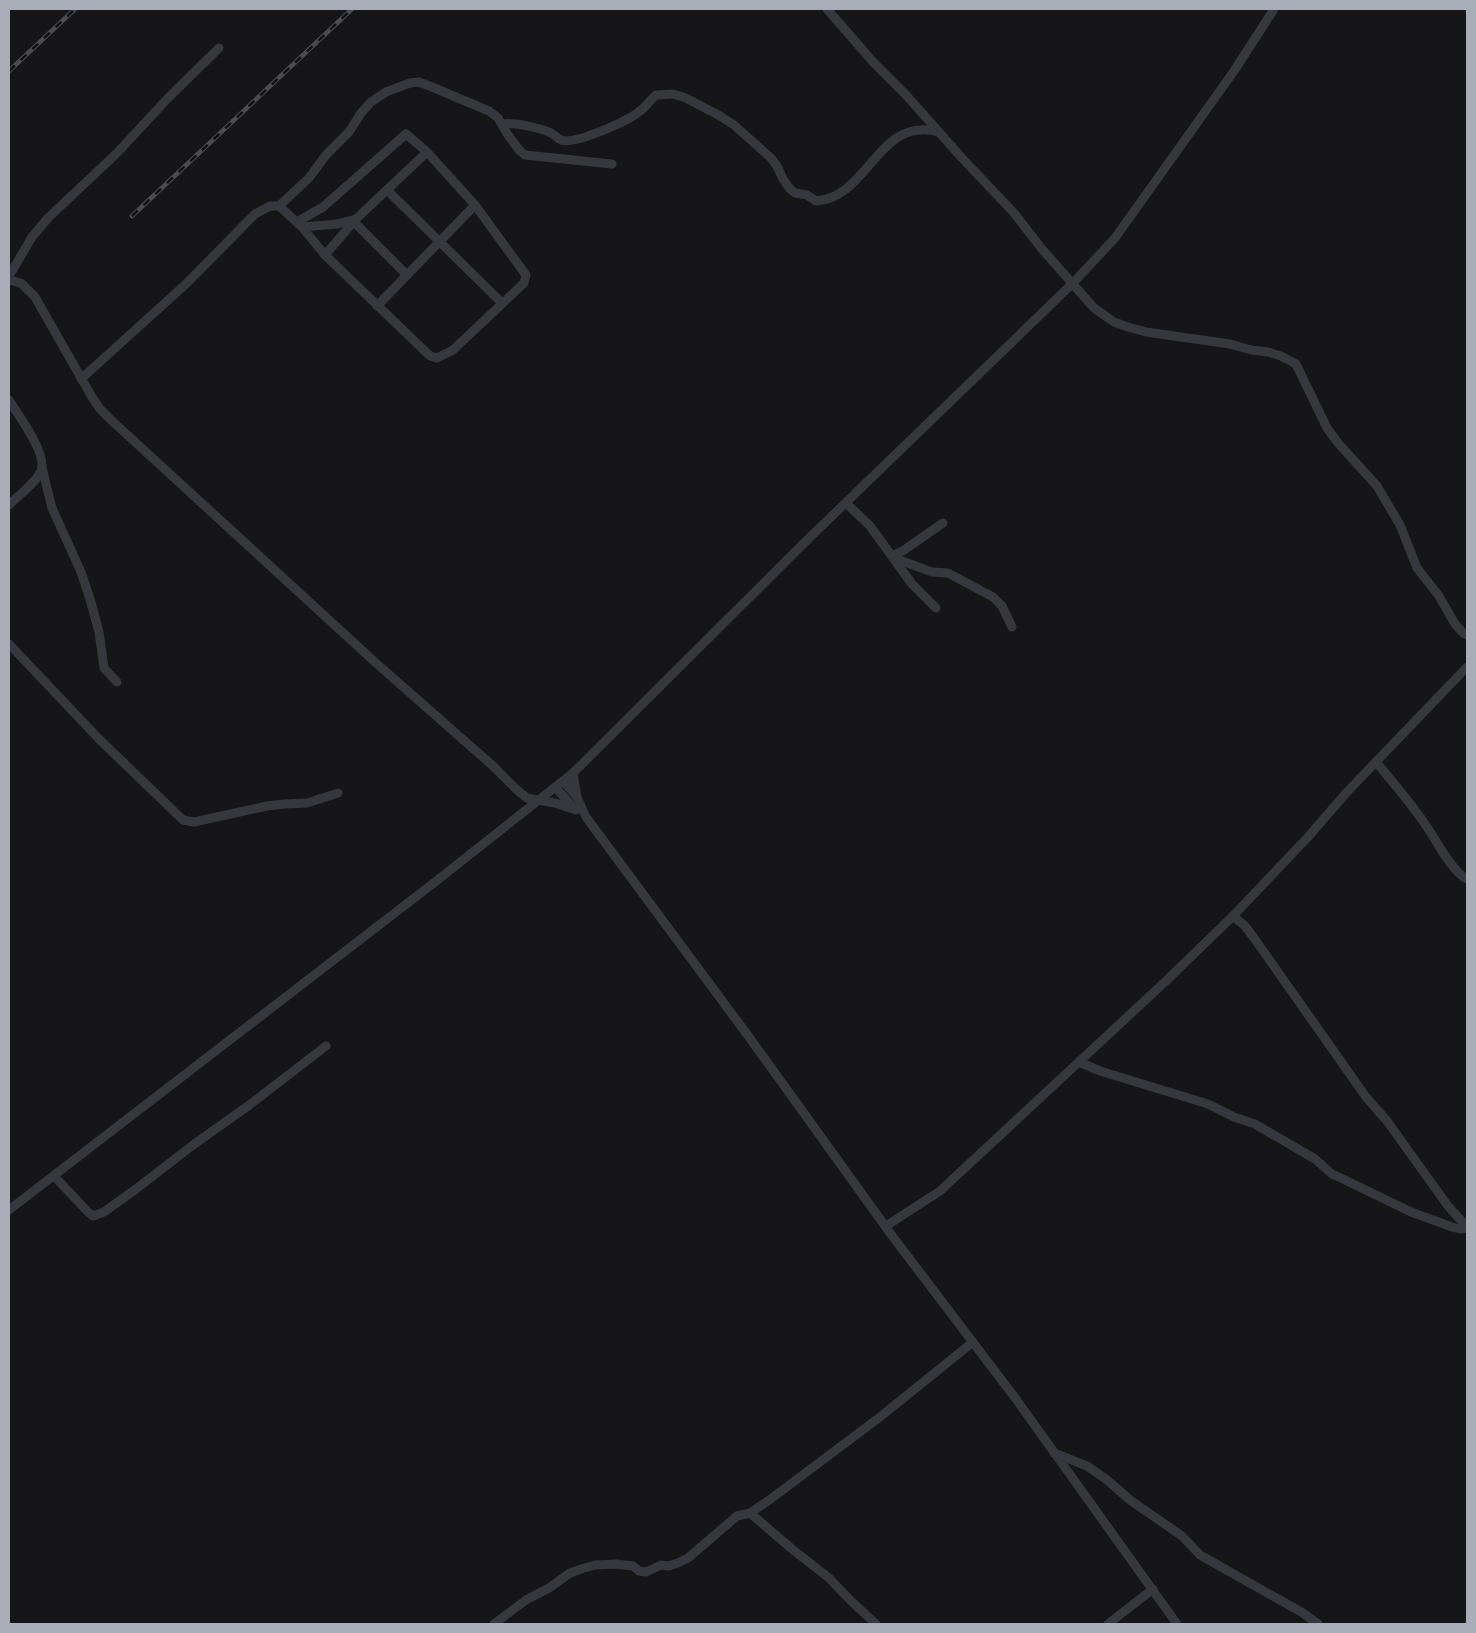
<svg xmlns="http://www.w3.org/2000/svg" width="1476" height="1633" font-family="'DejaVu Sans',sans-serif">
<rect width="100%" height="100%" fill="#161618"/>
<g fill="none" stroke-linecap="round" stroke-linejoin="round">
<g stroke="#37383d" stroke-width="9">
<path d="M827 9 874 63 906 95 962 158 1014 213 1042 249 1094 308 1114 322 1128 327 1146 332 1230 344 1251 350 1268 352 1281 356 1296 364 1327 428 1338 443 1377 486 1400 525 1417 568 1439 596 1455 624 1463 633 1467 635"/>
<path d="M503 124C513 122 541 128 551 133 555 135 557 138 561 140 575 145 628 121 640 111 646 107 650 100 656 95L673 94 686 98 720 116 734 125 771 158 777 166 783 179 790 189 795 193 807 195 816 201C869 198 878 115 939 132"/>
<path d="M387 190 502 303"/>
<path d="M279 206 309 178 326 155 349 132 361 113 371 102 386 92 410 83 419 82 432 87 489 111 498 118 508 135 519 150 525 155 612 164"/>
<path d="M354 222 407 275"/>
<path d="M302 227 337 224 356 219"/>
<path d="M325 255 356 219 427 152"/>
<path d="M9 276 32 237 48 218 117 153 168 98 219 48"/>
<path d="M9 280 21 283 35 297 92 397 100 409 110 419 376 663 493 766 516 789 527 798 555 803 576 810"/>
<path d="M377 306 475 205"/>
<path d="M81 379 187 283 255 214 270 206H279L302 227 325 255 430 356 437 358 453 350 524 283 526 275 475 205 427 152 406 134 323 207 297 222"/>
<path d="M9 400C18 415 48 454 41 471 35 484 19 495 9 505"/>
<path d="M42 468 52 508 81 572 90 599 99 632 104 668 117 682"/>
<path d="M846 503 870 526 912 584 936 608"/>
<path d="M892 556 904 550 943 523"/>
<path d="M894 558 932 572 948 573 993 597 1002 606 1012 627"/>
<path d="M9 644 99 739 183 820 194 822 267 806 284 804 307 803 338 793"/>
<path d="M1376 762C1393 782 1410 802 1425 824 1435 838 1452 872 1467 879"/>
<path d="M573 773 577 797"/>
<path d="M563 781 577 797 586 817 749 1037 893 1237 1016 1399 1177 1624"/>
<path d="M555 787 572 806"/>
<path d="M1233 916 1245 926 1254 938 1366 1097 1387 1121 1448 1206 1467 1227"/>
<path d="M1079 1062 1100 1071 1208 1104 1234 1117 1255 1124 1315 1159 1332 1174 1343 1179 1411 1212 1452 1227 1460 1229 1467 1228"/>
<path d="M54 1176 88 1212 93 1216 104 1212 136 1189 193 1145 248 1106 326 1046"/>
<path d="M9 1210 435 882 573 773 803 544 1073 283 1115 238 1234 71 1274 9"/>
<path d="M886 1226 940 1191 1167 980 1233 916 1308 837 1347 792 1467 667"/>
<path d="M1054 1453 1087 1466 1106 1479 1130 1500 1182 1536 1200 1555 1303 1613 1318 1624"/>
<path d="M750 1513 792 1549 829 1578 851 1601 876 1624"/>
<path d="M494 1624 526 1600 549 1588 570 1573 581 1569 595 1565 616 1564 633 1566 639 1571 646 1572 661 1565 669 1566 678 1563 688 1558 737 1516 750 1513 768 1501 880 1417 973 1342"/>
<path d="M1108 1624 1153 1589"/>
</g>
<g stroke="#4a4c52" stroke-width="4.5">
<g id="rail">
<path d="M9 71 75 9"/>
<path d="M132 216 352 9"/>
</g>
</g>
<use href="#rail" stroke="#111113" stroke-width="2.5" stroke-dasharray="8" stroke-linecap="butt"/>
</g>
<rect width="1476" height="1633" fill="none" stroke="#a8adb8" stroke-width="20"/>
</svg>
